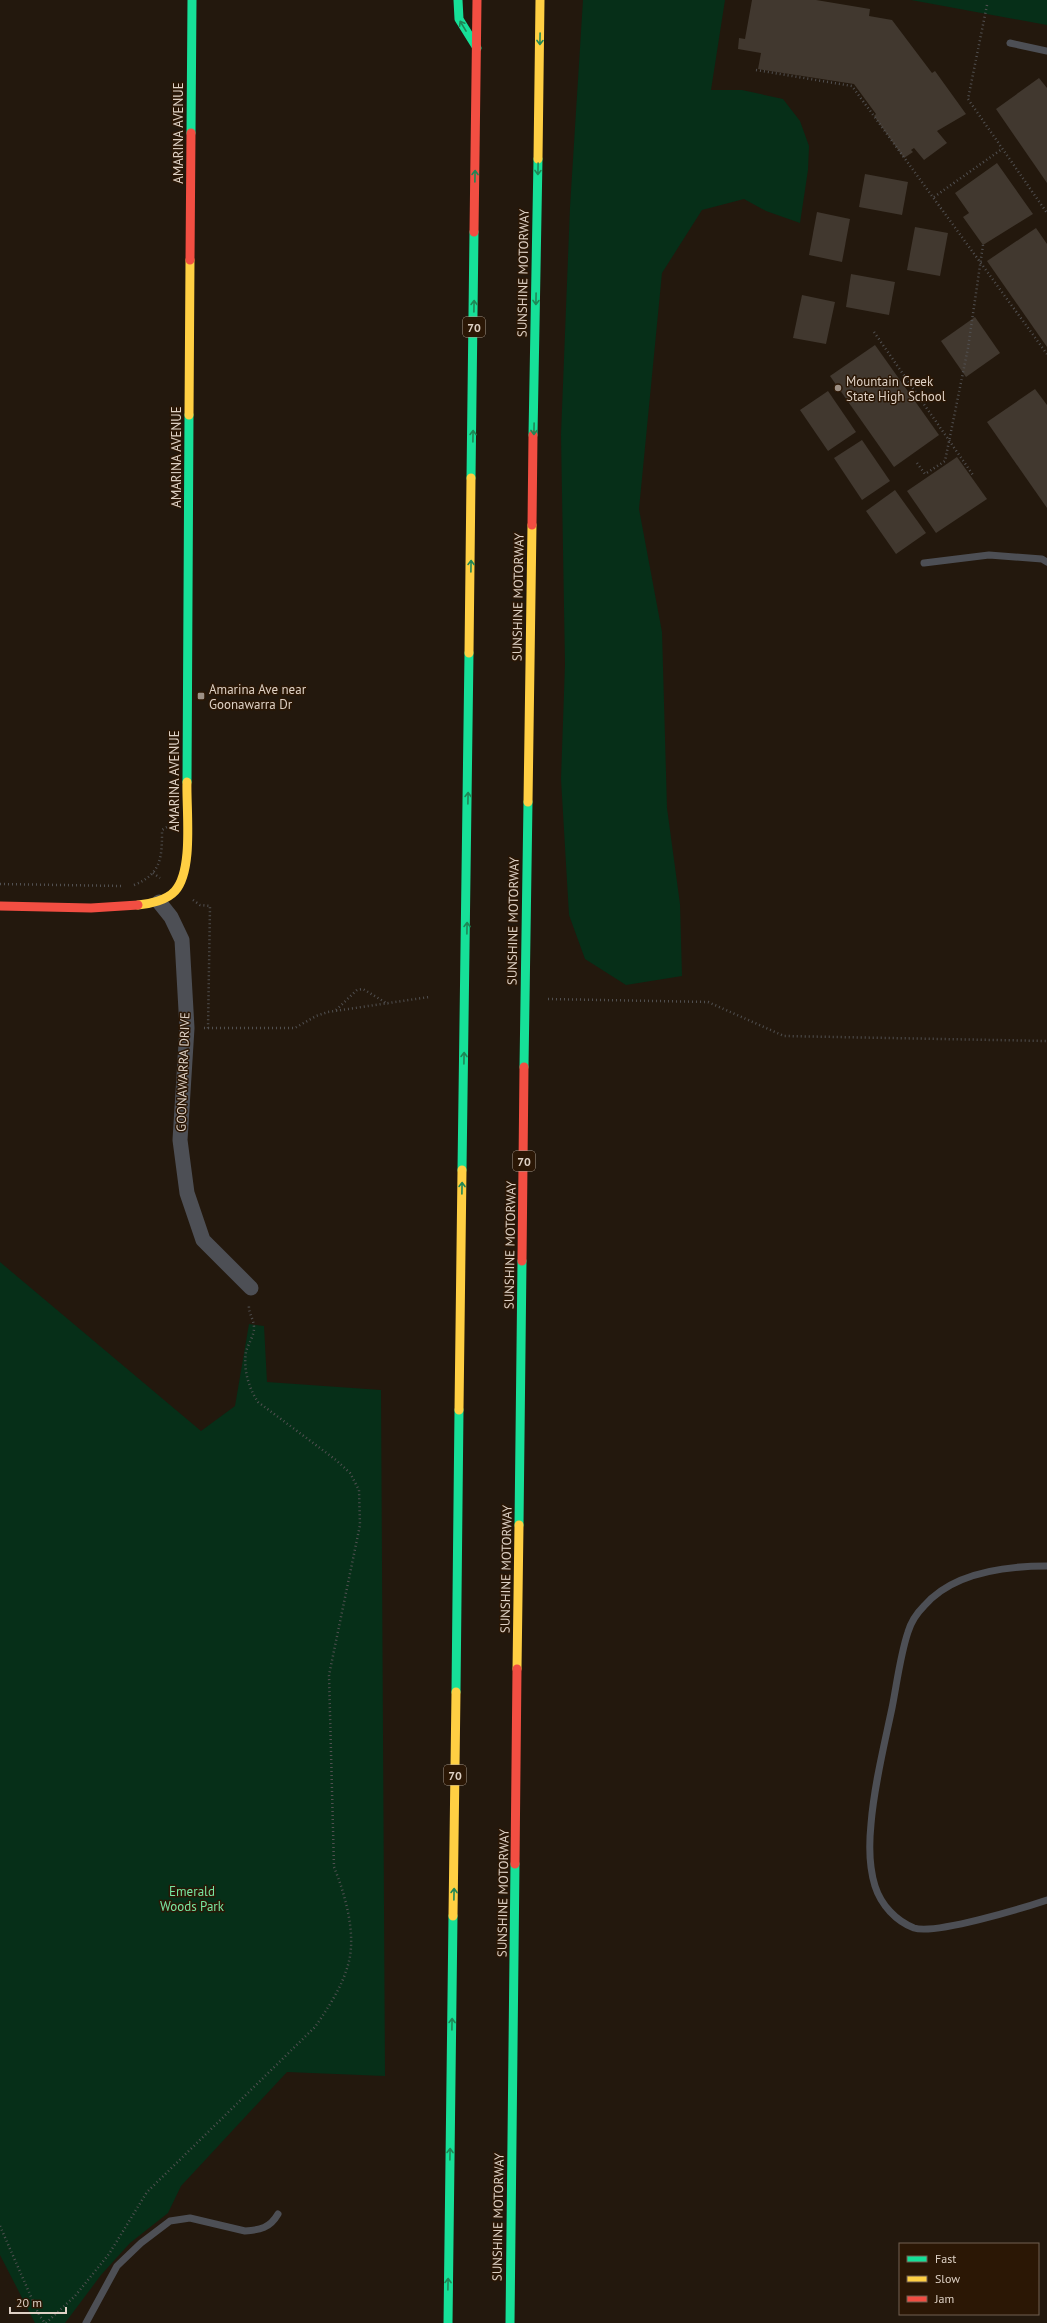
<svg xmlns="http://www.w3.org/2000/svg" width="1047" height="2323" font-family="'PT Sans',sans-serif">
<rect width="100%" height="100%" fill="#23180d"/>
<g fill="#062f18">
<path d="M583 0H725L711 90H742L783 99 800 121 809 146 808 170 800 223 766 211 744 199 702 210 662 273 639 509 662 632 667 808 680 904 682 976 626 985 585 959 569 915 561 779 565 664 561 435 570 207Z"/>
<path d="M911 0H1047V25Z"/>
<path d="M0 1262 201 1431 235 1406 249 1324 264 1326 267 1382 381 1390 385 2076 287 2072 181 2186 168 2213 130 2243 101 2275 65 2323H35L0 2255Z"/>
</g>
<g fill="#41382f">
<path d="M752 0H816L870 9 869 16 892 20 932 73 935 71 966 114 937 131 947 143 924 160 914 148 911 150 913 152 904 158 874 116 876 114 854 84 758 69 761 53 738 49 739 38 745 39Z"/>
<path d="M1039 78 1047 88V183L996 109Z"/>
<path d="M997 163 1033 214 983 245 963 217 969 213 955 193Z"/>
<path d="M865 174 908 182 902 215 859 207Z"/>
<path d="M817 212 850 219 842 262 809 255Z"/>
<path d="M915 227 948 233 940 276 907 270Z"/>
<path d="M1036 228 1047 244V347L987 261Z"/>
<path d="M851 274 895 282 889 315 846 307Z"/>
<path d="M802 295 835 302 826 344 793 338Z"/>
<path d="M975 317 1000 353 966 377 941 341Z"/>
<path d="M875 345 939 435 894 467 830 376Z"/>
<path d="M1035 389 1047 405V508L987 422Z"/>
<path d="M828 391 856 432 828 451 800 410Z"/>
<path d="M862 440 890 481 862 500 834 458Z"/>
<path d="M957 457 987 499 936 533 907 491Z"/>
<path d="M895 490 926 533 896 554 866 511Z"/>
</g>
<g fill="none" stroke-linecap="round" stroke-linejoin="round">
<g stroke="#515051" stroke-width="2.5" stroke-dasharray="1 3" stroke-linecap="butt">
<path d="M987 5 968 99 1047 213"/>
<path d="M756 70 852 86 1047 354"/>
<path d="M934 197 1002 149"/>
<path d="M874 332 973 475"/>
<path d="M917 463 925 474 945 461 968 348 983 245"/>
<path d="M153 873 160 878"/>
<path d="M0 884 121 886"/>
<path d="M134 885C162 874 162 856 162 830L167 827"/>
<path d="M193 900 200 905 210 906 208 1029"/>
<path d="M548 999 708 1002 784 1036 1047 1041"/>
<path d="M336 1010 357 990 363 989 388 1004"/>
<path d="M204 1028H295L316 1016 328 1012 429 997"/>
<path d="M0 2226 39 2315 45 2323"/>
<path d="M46 2323 75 2296 109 2254 147 2192 315 2027C328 2008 342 1987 348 1965 357 1935 345 1894 334 1867L329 1675 360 1525 359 1490 350 1473 336 1460 258 1402C249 1389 243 1369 246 1352 248 1344 254 1336 254 1328 254 1319 248 1313 249 1304"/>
</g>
<g stroke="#4d4f55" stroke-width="7">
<path d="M1010 43 1047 51"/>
<path d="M924 563 989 555 1042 559 1047 562"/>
<path d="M1047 1566C1005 1566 953 1572 924 1606 917 1613 911 1622 908 1632 900 1656 897 1683 892 1708 884 1746 874 1786 871 1824 869 1844 869 1867 875 1886 881 1905 896 1921 914 1928 935 1935 1023 1908 1047 1900"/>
<path d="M86 2323 117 2266 141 2243 170 2221 190 2218 245 2231C260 2230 270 2228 278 2214"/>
</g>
<path stroke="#4d4f55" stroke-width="15" d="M159 902 171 917 182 940 187 1028 180 1140 187 1193 203 1240 251 1288"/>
<g stroke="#16e098" stroke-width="9">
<path d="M458 0 459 19 477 48"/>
<path d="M191 133 192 0"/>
<path d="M533 435 538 159"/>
<path d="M471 478 474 232"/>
<path d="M187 782 189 415"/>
<path d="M524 1067 528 802"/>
<path d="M462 1170 469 653"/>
<path d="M519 1525 522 1261"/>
<path d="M456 1692 459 1410"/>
<path d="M448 2323 453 1916"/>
<path d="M510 2323 515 1864"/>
</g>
<g stroke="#ffcf43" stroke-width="9">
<path d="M538 159 540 0"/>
<path d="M189 415 190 260"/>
<path d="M469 653 471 478"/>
<path d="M528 802 532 525"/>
<path d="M138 905C150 904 167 900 175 891 194 870 186 809 187 782"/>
<path d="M459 1410 462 1170"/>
<path d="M517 1669 519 1525"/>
<path d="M453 1916 456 1692"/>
</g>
<g stroke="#f24e42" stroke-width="9">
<path d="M474 232 477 0"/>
<path d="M190 260 191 133"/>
<path d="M532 525 533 435"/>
<path d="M0 906 91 908 138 905"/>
<path d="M522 1261 524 1067"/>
<path d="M515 1864 517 1669"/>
</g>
</g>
<defs><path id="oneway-shaft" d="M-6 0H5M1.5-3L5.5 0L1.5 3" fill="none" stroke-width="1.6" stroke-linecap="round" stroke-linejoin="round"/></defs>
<g stroke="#1f8656">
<use href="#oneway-shaft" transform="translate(463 26) rotate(-121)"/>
<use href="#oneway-shaft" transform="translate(540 39) rotate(91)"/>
<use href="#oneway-shaft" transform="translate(538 169) rotate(91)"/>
<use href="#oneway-shaft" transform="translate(475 176) rotate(-89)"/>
<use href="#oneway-shaft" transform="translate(536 299) rotate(91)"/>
<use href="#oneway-shaft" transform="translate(474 306) rotate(-89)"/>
<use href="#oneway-shaft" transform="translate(534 429) rotate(91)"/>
<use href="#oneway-shaft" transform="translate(473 436) rotate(-89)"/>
<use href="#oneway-shaft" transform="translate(471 566) rotate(-89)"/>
<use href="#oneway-shaft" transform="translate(468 798) rotate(-89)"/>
<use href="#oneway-shaft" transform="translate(467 928) rotate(-89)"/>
<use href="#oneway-shaft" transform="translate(464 1058) rotate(-89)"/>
<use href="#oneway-shaft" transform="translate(462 1188) rotate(-89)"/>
<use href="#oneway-shaft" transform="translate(454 1894) rotate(-89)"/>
<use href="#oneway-shaft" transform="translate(452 2024) rotate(-89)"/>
<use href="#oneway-shaft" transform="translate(450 2154) rotate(-89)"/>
<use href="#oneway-shaft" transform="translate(448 2284) rotate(-89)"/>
</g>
<g fill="#9d9085" stroke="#2b1705" stroke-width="1.5">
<circle cx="838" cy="388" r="4"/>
<rect x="197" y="692" width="8" height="8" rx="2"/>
</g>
<g text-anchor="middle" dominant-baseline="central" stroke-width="3" stroke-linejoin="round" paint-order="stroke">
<g fill="#2b1705" stroke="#a8998b" stroke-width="1">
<rect x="463" y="317" width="22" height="20" rx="3"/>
<rect x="513" y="1151" width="22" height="20" rx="3"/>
<rect x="444" y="1765" width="22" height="20" rx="3"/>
</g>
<g font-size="12" font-weight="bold" fill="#ded1c5">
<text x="474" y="327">70</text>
<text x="524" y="1161">70</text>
<text x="455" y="1775">70</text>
</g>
<g font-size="13" fill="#ded1c5" stroke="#2b1705">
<text transform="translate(178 133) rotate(-90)">AMARINA AVENUE</text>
<text transform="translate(523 273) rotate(-89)">SUNSHINE MOTORWAY</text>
<text transform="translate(176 457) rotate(-90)">AMARINA AVENUE</text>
<text transform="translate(518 597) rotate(-89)">SUNSHINE MOTORWAY</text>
<text transform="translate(174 781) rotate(-90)">AMARINA AVENUE</text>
<text transform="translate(513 921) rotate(-89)">SUNSHINE MOTORWAY</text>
<text transform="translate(183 1072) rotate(-88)">GOONAWARRA DRIVE</text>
<text transform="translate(510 1245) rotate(-89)">SUNSHINE MOTORWAY</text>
<text transform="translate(506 1569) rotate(-89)">SUNSHINE MOTORWAY</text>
<text transform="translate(503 1893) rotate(-89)">SUNSHINE MOTORWAY</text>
<text transform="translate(498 2217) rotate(-89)">SUNSHINE MOTORWAY</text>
</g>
<g font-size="13" fill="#ded1c5" stroke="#2b1705" text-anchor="start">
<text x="846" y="381">Mountain Creek<tspan x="846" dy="15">State High School</tspan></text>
<text x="209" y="689">Amarina Ave near<tspan x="209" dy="15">Goonawarra Dr</tspan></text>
</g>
<g font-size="13" fill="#76e7a2" stroke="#2b1705">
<text x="192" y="1891">Emerald<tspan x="192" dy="15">Woods Park</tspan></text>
</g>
</g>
<rect x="899" y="2243" width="140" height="72" fill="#2b1705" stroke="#736152"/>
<rect x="907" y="2256" width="20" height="6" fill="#16e098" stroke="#736152"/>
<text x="935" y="2263" font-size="12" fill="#ded1c5">Fast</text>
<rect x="907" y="2276" width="20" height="6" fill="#ffcf43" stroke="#736152"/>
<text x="935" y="2283" font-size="12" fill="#ded1c5">Slow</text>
<rect x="907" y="2296" width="20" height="6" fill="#f24e42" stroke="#736152"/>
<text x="935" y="2303" font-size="12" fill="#ded1c5">Jam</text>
<path d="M10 2307v6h56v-6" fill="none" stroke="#ded1c5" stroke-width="2"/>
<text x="16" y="2307" font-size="12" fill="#ded1c5" stroke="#2b1705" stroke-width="3" paint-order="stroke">20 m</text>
</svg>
